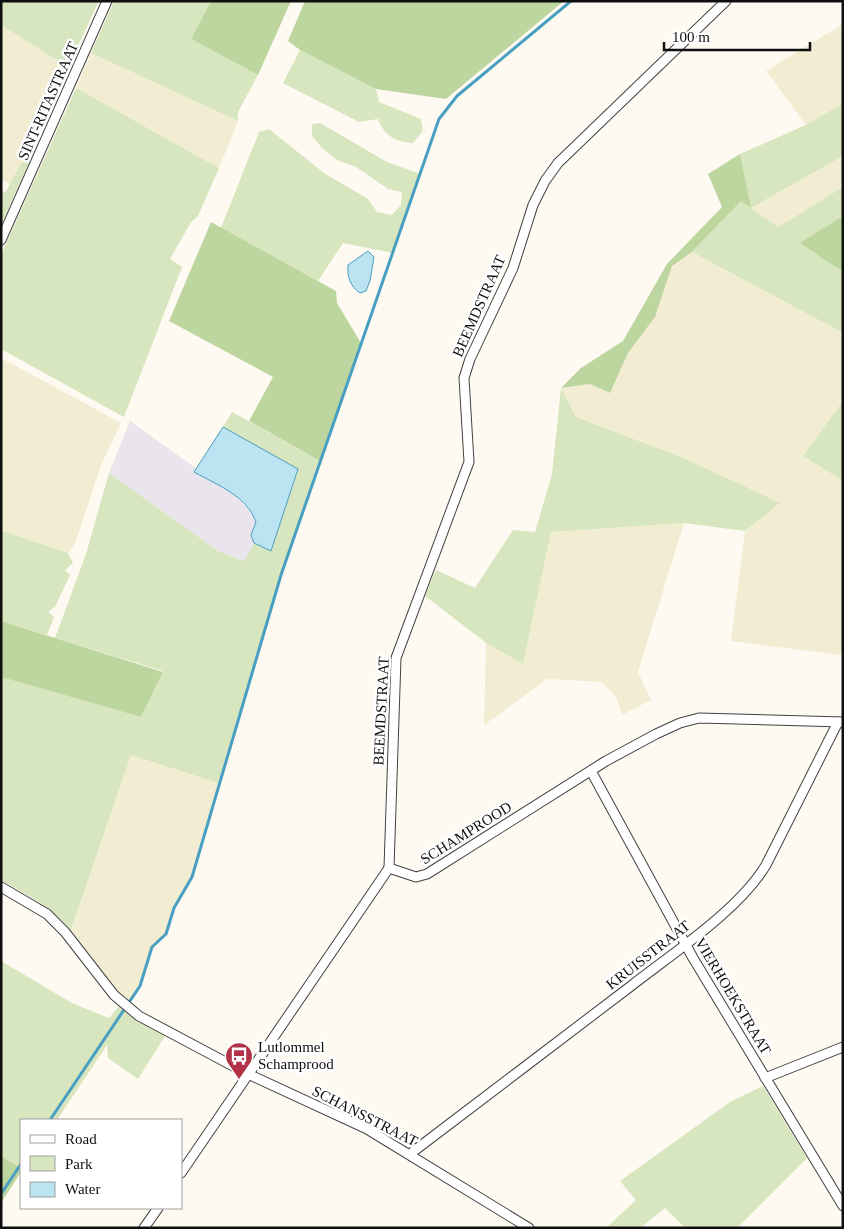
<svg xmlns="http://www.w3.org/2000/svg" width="844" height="1229" font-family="'Times New Roman',serif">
<rect width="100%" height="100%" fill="#fefaf2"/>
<path fill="#eae4ec" d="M130 421 197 469 195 471 226 487 252 513 256 523 251 535 254 543 245 561 218 551 109 473Z"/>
<g fill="#f2ecd3">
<path d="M843 24V103L806 125 766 71Z"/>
<path d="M1 25 68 67 11 185 1 179Z"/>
<path d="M91 53 238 121 219 168 76 88Z"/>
<path d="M843 156V187L778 227 751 208Z"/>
<path d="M692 252 843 333V401L803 456 843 481V646L840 655 731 641 745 531 779 504 681 457 576 417 561 388 590 384 610 393 628 353 655 317 672 266Z"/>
<path d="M1 358 121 423 101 465 75 544 68 553 1 530Z"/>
<path d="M684 523 638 672 651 700 622 715 616 697 602 682 547 679 484 725 486 642 523 663 551 532Z"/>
<path d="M131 755 218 783 192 877 174 908 166 934 152 947 140 986 130 1001 122 998 71 931Z"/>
</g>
<g fill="#d7e6be">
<path d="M1 1H99L68 67 1 25Z"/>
<path d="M114 1H211L191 39 258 75 238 112V121L91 53Z"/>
<path d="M300 50 376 89 379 102 421 119 423 131 413 143C395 142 384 135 378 119L359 122 283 83Z"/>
<path d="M76 88 219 168 198 216 191 222 170 259 182 267 124 417 1 349V255Z"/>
<path d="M843 103V156L751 208 778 227 843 187V216L801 243 843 272V333L692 252 741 201 750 207 740 154 806 125Z"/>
<path d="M320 123 387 162 420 174 393 253 343 243 318 281 221 228 259 132 269 129 324 173 368 199 377 212 392 215 401 205 402 192 388 189 356 167 337 160 322 148 312 136V124Z"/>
<path d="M33 142 37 145 1 225V190L5 193Z"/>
<path d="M561 388 576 417 681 457 780 503 745 531 684 523 551 532 523 664 485 642 425 596 436 570 475 588 513 530 535 532 552 474Z"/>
<path d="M843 401V481L803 456Z"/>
<path d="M232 412 320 461 281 575 218 783 131 755 71 930C50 907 28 895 1 880V677L141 717 163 671 55 638 86 554 109 473 218 551 244 561 254 543 271 550 298 469 223 427Z"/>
<path d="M1 530 68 553 73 563 65 570 70 575 55 607 48 612 54 617 47 635 1 621Z"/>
<path d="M1 961 72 1003 109 1018 119 1006 139 1021 165 1036 138 1079 108 1058 107 1045 57 1120H21V1168L1 1156Z"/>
<path d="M763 1086 807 1158 737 1228H685L665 1208 640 1228H606L636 1200 620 1181 730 1102Z"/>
</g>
<g fill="#bdd59e">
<path d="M211 1H291L258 75 191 39Z"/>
<path d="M305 1H564L446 99 376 89 300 50 288 41Z"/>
<path d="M740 154 751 208 741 201 692 252 672 266 655 317 628 353 610 393 590 384 561 388 581 368 623 341 667 264 722 207 708 174Z"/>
<path d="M843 216V272L800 243Z"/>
<path d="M211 222 336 291 337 303 361 343 320 461 249 421 273 377 169 321Z"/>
<path d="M1 621 163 672 141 717 1 677Z"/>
<path d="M1 1156 21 1168V1172L1 1203Z"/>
</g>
<g fill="#bbe3f1" stroke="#489fc1">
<path d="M368 251 374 257 370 281 366 291 360 293C350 286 347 277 348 265Z"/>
<path d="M223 427 298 469 271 551 254 543 251 535 256 522C246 495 217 485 194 472Z"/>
</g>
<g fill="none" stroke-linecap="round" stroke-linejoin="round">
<g stroke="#489fc1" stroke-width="3">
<path d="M50 1120 140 986 152 947 166 934 174 908 192 877 281 575 439 119 457 96 571 1"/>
<path d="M1 1194 21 1164"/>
</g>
<g stroke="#424242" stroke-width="11">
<g id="street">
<path d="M1 240 107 1"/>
<path d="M591 771 693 958 843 1206"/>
<path d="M389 868 396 658 469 462 464 378 470 359 513 268 533 205 545 181 558 163 726 1"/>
<path d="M389 868 416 877 427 874 606 761 656 734 680 723 699 718 843 722"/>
<path d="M1 887 47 914 65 932 114 995 139 1016 248 1074 367 1129 529 1228"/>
<path d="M765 1078 843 1047"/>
<path d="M410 1154C484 1098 557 1042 631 986 673 953 739 910 766 865L838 722"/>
<path d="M181 1173 389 868"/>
<path d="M144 1228 158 1208"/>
</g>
</g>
<use href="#street" stroke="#fff" stroke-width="9"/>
</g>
<defs>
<g id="bus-pin" transform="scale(1.4375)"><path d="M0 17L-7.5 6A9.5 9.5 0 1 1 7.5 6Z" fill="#b23348" stroke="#fff"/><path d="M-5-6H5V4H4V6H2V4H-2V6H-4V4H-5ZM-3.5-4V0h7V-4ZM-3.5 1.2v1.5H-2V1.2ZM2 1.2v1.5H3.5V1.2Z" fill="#fff"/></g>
</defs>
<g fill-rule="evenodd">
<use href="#bus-pin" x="239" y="1056"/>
</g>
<g text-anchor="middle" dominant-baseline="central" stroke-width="5" stroke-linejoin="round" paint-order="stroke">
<g font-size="15" fill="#0f0f0f" stroke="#fff">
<text transform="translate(48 101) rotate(-66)">SINT-RITASTRAAT</text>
<text transform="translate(479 306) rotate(-66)">BEEMDSTRAAT</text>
<text transform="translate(381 711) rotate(-87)">BEEMDSTRAAT</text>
<text transform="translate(466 833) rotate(-32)">SCHAMPROOD</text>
<text transform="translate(648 955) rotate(-38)">KRUISSTRAAT</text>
<text transform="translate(733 996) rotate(59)">VIERHOEKSTRAAT</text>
<text transform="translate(365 1116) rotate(27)">SCHANSSTRAAT</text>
</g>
<g font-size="15" fill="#0f0f0f" stroke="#fff" text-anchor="start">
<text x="258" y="1047">Lutlommel<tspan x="258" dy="17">Schamprood</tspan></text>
</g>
</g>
<rect width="844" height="1229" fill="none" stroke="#0f0f0f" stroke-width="5"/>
<rect x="20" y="1119" width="162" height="90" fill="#ffffff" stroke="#9f9f9f"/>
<rect x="30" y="1135" width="25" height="8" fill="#ffffff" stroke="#9f9f9f"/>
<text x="65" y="1144" font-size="15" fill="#0f0f0f">Road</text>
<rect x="30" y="1156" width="25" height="15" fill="#d7e6be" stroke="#9f9f9f"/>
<text x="65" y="1169" font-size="15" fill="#0f0f0f">Park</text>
<rect x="30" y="1182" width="25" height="15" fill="#bbe3f1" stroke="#9f9f9f"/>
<text x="65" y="1194" font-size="15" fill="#0f0f0f">Water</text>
<path d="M664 42v8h146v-8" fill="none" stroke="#0f0f0f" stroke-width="2.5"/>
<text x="672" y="42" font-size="15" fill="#0f0f0f" stroke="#ffffff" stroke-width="4" paint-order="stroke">100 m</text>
</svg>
